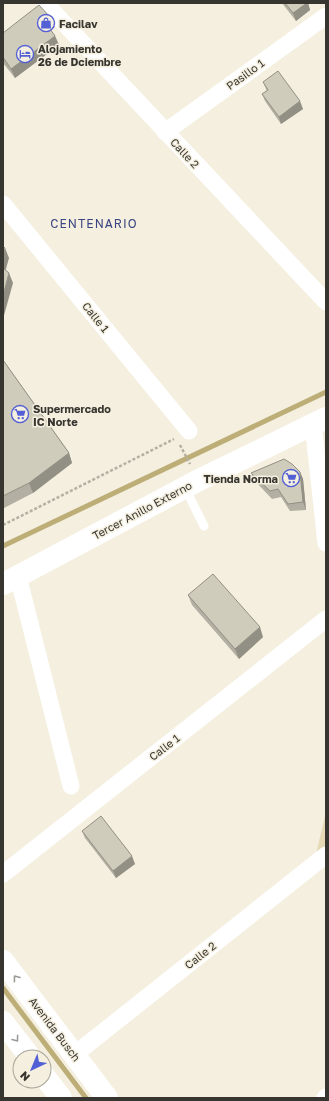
<svg xmlns="http://www.w3.org/2000/svg" width="329" height="1101" font-family="'Golos Text',sans-serif">
<rect width="100%" height="100%" fill="#f4efdf"/>
<path fill="#e5dab5" d="M326 812V846L316 854Z"/>
<g fill="none" stroke-linecap="round" stroke-linejoin="round">
<g stroke="#bdae78" stroke-width="5">
<path d="M3 546 326 392"/>
<path d="M3 988 86 1098"/>
</g>
<g stroke="#b4b0a3" stroke-width="2.5" stroke-dasharray="3 2" stroke-linecap="butt">
<path d="M180 445 190 464"/>
<path d="M3 525 174 439"/>
</g>
<path stroke="#fff" stroke-width="9" d="M185 488 204 526"/>
<g stroke="#fff" stroke-width="17">
<path d="M45 3 326 302"/>
<path d="M165 132 326 16"/>
<path d="M3 204 189 431"/>
<path d="M313 424 326 543"/>
<path d="M18 576 71 786"/>
<path d="M3 874 326 619"/>
<path d="M74 1055 326 855"/>
<path d="M325 1098 326 1097"/>
</g>
<g stroke="#fff" stroke-width="22">
<path d="M3 584 199 480 326 418"/>
<path d="M3 961 107 1098"/>
<path d="M3 1022 30 1057"/>
<path d="M44 1076 61 1098"/>
</g>
</g>
<g fill="#b3afa2">
<path d="M282 3H308L310 10 296 21Z"/>
<path d="M51 18 54 27 51 30 55 36 59 45 15 78 3 63V33Z"/>
<path d="M263 82 303 109 281 124 265 101 262 94 267 91Z"/>
<path d="M3 360 69 453 72 463 33 493 4 508 3 507Z"/>
<path d="M300 472 303 479 306 510 290 511 281 497 272 499 254 480 251 473Z"/>
<path d="M188 595 263 637 239 659 192 605Z"/>
<path d="M82 831 135 864 116 878 85 838Z"/>
</g>
<g fill="#928f84">
<path d="M307 3H308L310 10 296 21 293 13Z"/>
<path d="M51 18 54 27 49 32 45 22Z"/>
<path d="M55 36 59 45 15 78 11 69Z"/>
<path d="M300 101 303 109 281 124 279 117Z"/>
<path d="M5 248 9 258 4 276 3 272V257Z"/>
<path d="M9 273 13 283 3 319V296Z"/>
<path d="M69 453 72 463 33 493 29 483Z"/>
<path d="M300 472 303 479 306 510 303 502Z"/>
<path d="M260 627 263 637 239 659 235 649Z"/>
<path d="M132 856 135 864 116 878 113 871Z"/>
</g>
<g fill="#d0ccbc" stroke="#928f84">
<path d="M285 3H307L293 13Z"/>
<path d="M39 5 51 18 45 22 55 36 11 69 3 57V33Z"/>
<path d="M278 71 300 101 279 117 262 94 268 90 263 82Z"/>
<path d="M3 246 5 248 3 257Z"/>
<path d="M3 268 9 273 3 296Z"/>
<path d="M3 360 69 453 29 483 3 496Z"/>
<path d="M284 459 292 464 300 472 303 502 288 504 278 489 270 491 251 473Z"/>
<path d="M213 574 260 627 235 649 188 595Z"/>
<path d="M101 816 132 856 113 871 82 831Z"/>
</g>
<defs><path id="oneway-chevron" d="M-2-3.5L2.5 0L-2 3.5" fill="none" stroke-width="1.6" stroke-linecap="round" stroke-linejoin="round"/></defs>
<g stroke="#9b9a97">
<use href="#oneway-chevron" transform="translate(16 978) rotate(-127)"/>
<use href="#oneway-chevron" transform="translate(16 1039) rotate(53)"/>
</g>
<defs>
<g id="shop-ring" transform="scale(0.9)"><circle r="9.5" fill="#f4efdf" stroke="#525fd5" stroke-width="1.5"/><path d="M-5-2.5h2.3a2.7 3.5 0 0 1 5.4 0H5L5.5 6h-11ZM-1.5-2.5h3a1.5 2.3 0 0 0-3 0Z" fill="#525fd5"/></g>
<g id="hotel-ring" transform="scale(0.9)"><circle r="9.5" fill="#f4efdf" stroke="#525fd5" stroke-width="1.5"/><path d="M-6-4.5h1.5V1H6V5H4.5V3h-9V5H-6ZM-4 0a1.8 1.8 0 1 1 3.6 0ZM.5 0V-2.5h3Q6-2.5 6 0Z" fill="#525fd5"/></g>
<g id="supermarket-ring" transform="scale(0.9)"><circle r="9.5" fill="#f4efdf" stroke="#525fd5" stroke-width="1.5"/><path d="M-6-5.5h2.5l.6 2H6L4.5 2H-2.5L-4.4-4H-6ZM-1.5 3.2a1.3 1.3 0 1 0 .1 0ZM3 3.2a1.3 1.3 0 1 0 .1 0Z" fill="#525fd5"/></g>
</defs>
<g fill-rule="evenodd">
<use href="#shop-ring" x="46" y="23"/>
<use href="#hotel-ring" x="25" y="54"/>
<use href="#supermarket-ring" x="20" y="414"/>
<use href="#supermarket-ring" x="291" y="478"/>
</g>
<g text-anchor="middle" dominant-baseline="central" stroke-width="3" stroke-linejoin="round" paint-order="stroke">
<g font-size="11" font-weight="bold" fill="#37352f" stroke="#f4efdf" text-anchor="start">
<text x="59" y="23">Facilav</text>
<text x="38" y="48">Alojamiento<tspan x="38" dy="13">26 de Dciembre</tspan></text>
<text x="33" y="408">Supermercado<tspan x="33" dy="13">IC Norte</tspan></text>
<text x="278" y="478" text-anchor="end">Tienda Norma</text>
</g>
<g font-size="11" fill="#37352f" stroke="#f4efdf">
<text transform="translate(245 74) rotate(-36)">Pasillo 1</text>
<text transform="translate(185 153) rotate(47)">Calle 2</text>
<text transform="translate(96 317) rotate(51)">Calle 1</text>
<text transform="translate(142 510) rotate(-28)">Tercer Anillo Externo</text>
<text transform="translate(164 747) rotate(-38)">Calle 1</text>
<text transform="translate(200 955) rotate(-38)">Calle 2</text>
<text transform="translate(55 1029) rotate(53)">Avenida Busch</text>
</g>
<g font-size="12" letter-spacing="1" fill="#3b4581" stroke="#f4efdf">
<text x="94" y="223">CENTENARIO</text>
</g>
</g>
<rect width="329" height="1101" fill="none" stroke="#37352f" stroke-width="8"/>
<g transform="translate(32 1069) rotate(224)"><circle r="19" fill="#f4efdf" stroke="#a8a599"/>
<path d="M0-3L7 15L0 10L-7 15Z" fill="#525fd5"/>
<text y="-6" font-size="11" font-weight="bold" text-anchor="middle" fill="#37352f">N</text>
</g>
</svg>
